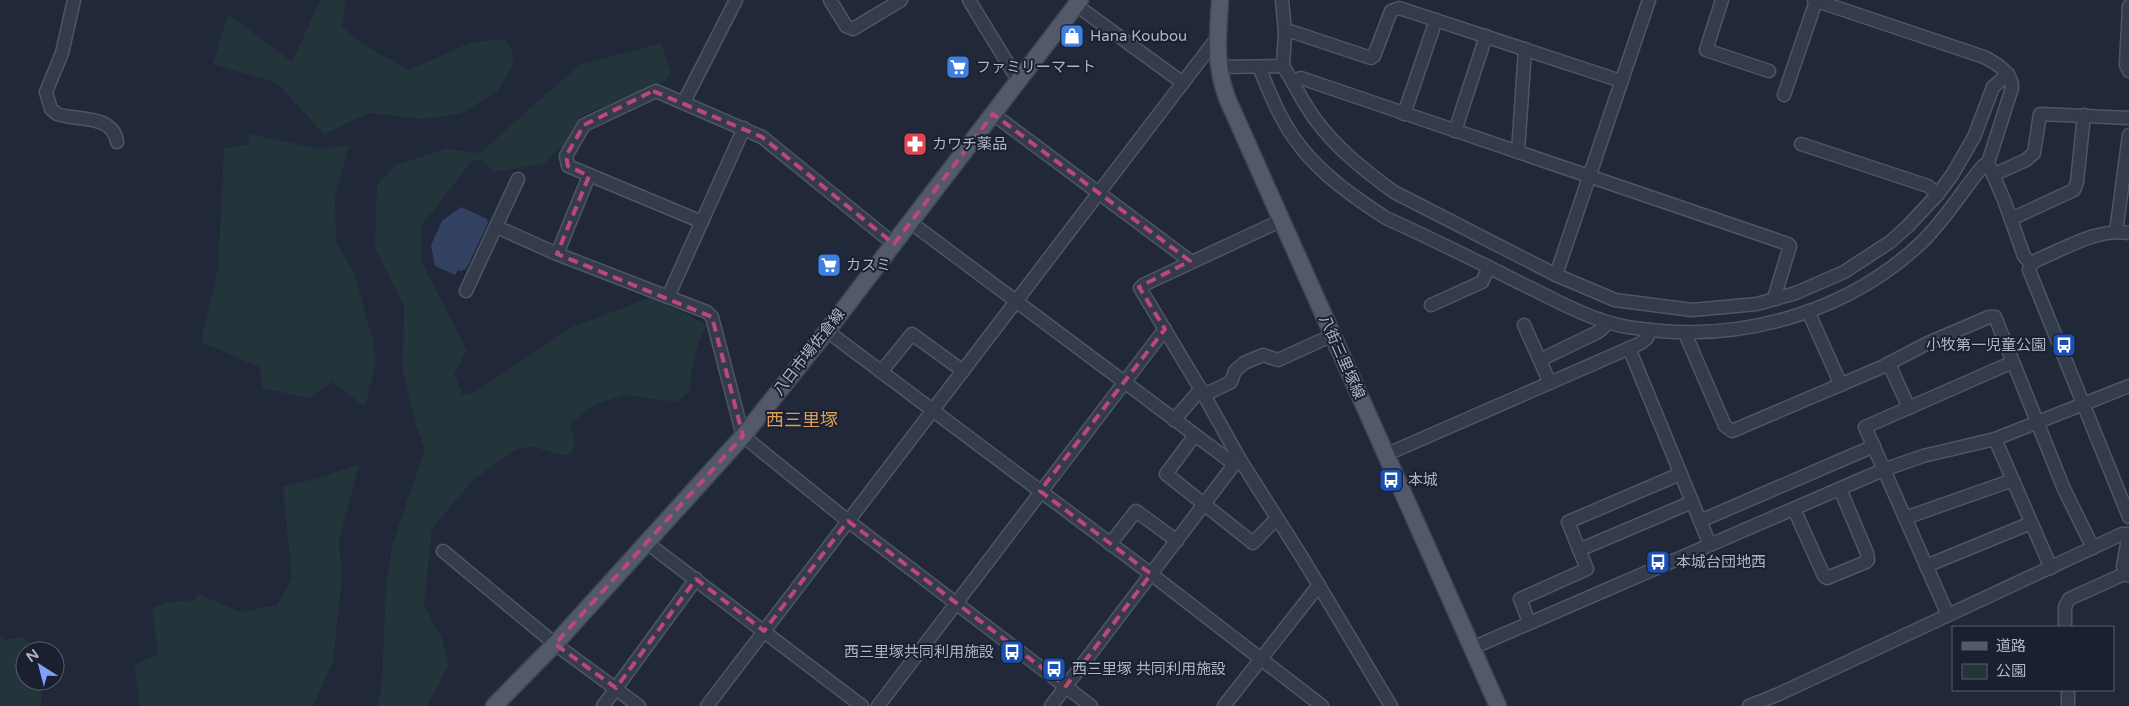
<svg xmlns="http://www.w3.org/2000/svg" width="2129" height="706" font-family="'Varela Round','Noto Sans JP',sans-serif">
<rect width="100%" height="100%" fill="#21283a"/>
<g fill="#23353b">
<path d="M320 0H346L342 26 362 44 409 70 470 43 503 39 512 49 514 64 497 91 461 114 423 119 369 113 324 134 277 83 213 64 228 14 292 62Z"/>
<path d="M661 43 671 72 665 81 581 116 565 144 543 164 494 172 481 160 472 161 422 225 421 261 467 350 454 374 463 395 475 392 570 328 651 297 707 325C694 350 692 363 690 390L677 402 625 395 594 405 570 424 575 444 570 455H560L531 446 515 450 474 479 432 528 424 605 443 641 448 666 427 706H378L382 683 386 588 392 545 425 449 416 426 403 372 404 306 375 248 377 184 397 164 447 149 480 153 579 65Z"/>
<path d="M251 134 319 149 349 145 335 197 336 243 354 272 373 341 376 362 365 407 332 382 308 398 263 388 259 367 201 342 218 268 224 148 248 145Z"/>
<path d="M359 464 339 542 342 576 333 661 313 706H140L134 665 158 654 152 608 166 603 194 600 198 594 241 612 277 605 292 579 283 487 328 475Z"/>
<path d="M0 637 5 640 20 637 33 644 35 651H25V681H41V706H0Z"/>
</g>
<path fill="#334162" d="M461 207 487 219 488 223 466 269 461 271 458 270 455 275 435 266 431 245 442 221Z"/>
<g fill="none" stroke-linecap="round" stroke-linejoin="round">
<g stroke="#4f5565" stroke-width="15">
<g id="minor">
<path d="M74 0 62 53 46 92 51 109 57 114C78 121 113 114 117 142"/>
<path d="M830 0 846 26 853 29 901 0"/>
<path d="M969 0 1018 80"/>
<path d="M1282 0 1285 32 1283 66"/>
<path d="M1722 0 1706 50 1769 71"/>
<path d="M1814 0 1984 57C1996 63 2013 73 2012 88L1988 163 2004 200 2024 256 2031 264"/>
<path d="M1076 5 1183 83"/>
<path d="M2129 6 2126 65 2129 71"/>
<path d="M1285 32H1293L1371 58 1374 56 1391 11 1399 8 1621 81"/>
<path d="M1218 67 1283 66C1294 83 1303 103 1315 119 1336 148 1365 171 1394 192L1556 275 1615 300 1692 310 1757 304 1796 293 1844 272 1890 242 1908 226 1938 194 1952 175 1974 137 1993 87 2008 74"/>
<path d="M1259 67C1270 94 1281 122 1300 146 1322 175 1355 198 1386 218 1432 239 1477 261 1522 284 1548 296 1573 311 1601 320 1620 327 1640 329 1660 331 1754 339 1852 308 1921 243 1946 219 1961 192 1983 166L1988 163"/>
<path d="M1293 81 1301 78 1788 244 1790 246 1775 295 1776 299"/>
<path d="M1784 95 1816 1"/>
<path d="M684 102 736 0"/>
<path d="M993 114 1190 261"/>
<path d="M1404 114 1436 20"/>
<path d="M1455 131 1486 36"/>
<path d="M1801 144 1928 186 1938 194"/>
<path d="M1518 152 1525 49"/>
<path d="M1993 175 2026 160 2034 153 2040 114 2129 118"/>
<path d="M2011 219 2074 190 2077 182 2084 115"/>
<path d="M1282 220 1143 285 1140 288 1204 395 1239 458 1303 559 1391 706"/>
<path d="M702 222 568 166 566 156 584 125 656 91 762 137 894 244"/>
<path d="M910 222 1234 464"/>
<path d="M497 227 557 254 707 312 712 317 743 436 848 521 1091 706"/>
<path d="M2116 232 2129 135"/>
<path d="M2129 233C2097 228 2066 248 2037 260L2031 264 2029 270 2129 517"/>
<path d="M557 254 589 176"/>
<path d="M1556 275 1649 0"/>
<path d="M466 291 518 179"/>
<path d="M668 297 744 128"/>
<path d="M1431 305 1482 282 1489 267"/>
<path d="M1808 311 1841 385"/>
<path d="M1524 325 1550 383"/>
<path d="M827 331 1151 574 1322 706"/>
<path d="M1687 333V338L1725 426 1732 431 1882 367 1928 343 1989 317H1995L2064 489 2093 548"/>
<path d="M1629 348 1710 545"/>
<path d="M1540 360 1598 332 1604 327 1605 322"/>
<path d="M1889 364 1909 408"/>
<path d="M881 372 912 334 963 371"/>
<path d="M1204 395 1231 382 1235 371 1244 363 1263 355 1278 360 1333 335"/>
<path d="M1174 420 1201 389"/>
<path d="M1195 435 1166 474 1253 543 1277 518"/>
<path d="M1995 439 2051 568"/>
<path d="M1385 455 1641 343 1647 338 1650 330"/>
<path d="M1794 509 1824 576 1827 578 1866 562 1868 560 1867 553 1840 489"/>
<path d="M1905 518 2013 480"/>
<path d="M1700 521 1874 446"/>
<path d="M647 543 862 706"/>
<path d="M1110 544 1136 511 1177 541"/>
<path d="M1579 550 1692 502"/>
<path d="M443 551 555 644 639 706"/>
<path d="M1926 566 2031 523"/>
<path d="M2126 574 2123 566 2129 534"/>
<path d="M1948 615 1865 427 2013 362"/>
<path d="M1529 622 1520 599 1587 569 1568 522 1680 474"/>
<path d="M2065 627V607L2069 599 2122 575H2129"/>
<path d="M1472 648 1883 470 1923 456 1995 439 2129 386"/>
<path d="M2068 690V706"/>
<path d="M603 706 696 579"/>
<path d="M707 706 1217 38"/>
<path d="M878 706 1165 329"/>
<path d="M1051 706 1239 458"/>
<path d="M1224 706 1319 585"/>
<path d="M1749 706 1779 694 2122 534H2129"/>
</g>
</g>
<g stroke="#3e4454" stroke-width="19">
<g id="major">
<path d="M1220 0C1218 37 1214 62 1227 98L1498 706"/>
<path d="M494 706 555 644 743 436 827 331 1080 0"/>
</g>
</g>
<use href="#minor" stroke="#343b4b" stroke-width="12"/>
<use href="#major" stroke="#52596b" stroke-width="16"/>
</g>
<path fill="none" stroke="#bc477b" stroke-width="4" stroke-dasharray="10 6" stroke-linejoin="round" d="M653 91 762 137 894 244 993 114 1190 261 1139 287 1165 329 1040 491 1151 574 1066 686 848 521 764 631 696 579 616 688 555 644 743 436 712 317 557 254 589 176 568 166 566 156 584 125Z"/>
<defs>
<g id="shop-square" transform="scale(1.25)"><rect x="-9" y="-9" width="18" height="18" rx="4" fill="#3f7fe0" stroke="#1a202f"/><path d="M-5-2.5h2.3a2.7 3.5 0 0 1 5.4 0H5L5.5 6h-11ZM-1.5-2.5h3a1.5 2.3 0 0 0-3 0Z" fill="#fff"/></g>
<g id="supermarket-square" transform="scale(1.25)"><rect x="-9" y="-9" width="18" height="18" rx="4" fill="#3f7fe0" stroke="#1a202f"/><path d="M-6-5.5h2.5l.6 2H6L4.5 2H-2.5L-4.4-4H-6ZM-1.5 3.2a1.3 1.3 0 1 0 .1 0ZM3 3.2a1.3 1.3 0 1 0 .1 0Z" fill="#fff"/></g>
<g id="pharmacy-square" transform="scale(1.25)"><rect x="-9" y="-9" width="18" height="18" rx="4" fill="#e0444e" stroke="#1a202f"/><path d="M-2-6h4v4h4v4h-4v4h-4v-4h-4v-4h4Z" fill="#fff"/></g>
<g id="bus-square" transform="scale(1.25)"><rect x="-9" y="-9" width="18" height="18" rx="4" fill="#1a4fb4" stroke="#1a202f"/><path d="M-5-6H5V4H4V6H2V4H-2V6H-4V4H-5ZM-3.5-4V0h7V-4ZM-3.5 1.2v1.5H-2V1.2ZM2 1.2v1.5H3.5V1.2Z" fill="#fff"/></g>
</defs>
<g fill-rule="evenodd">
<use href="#shop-square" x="1072" y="36"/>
<use href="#supermarket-square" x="958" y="67"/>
<use href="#pharmacy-square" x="915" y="144"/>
<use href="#supermarket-square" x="829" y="265"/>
<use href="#bus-square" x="2064" y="345"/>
<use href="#bus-square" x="1391" y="480"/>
<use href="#bus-square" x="1658" y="562"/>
<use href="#bus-square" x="1012" y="652"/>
<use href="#bus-square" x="1054" y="669"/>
</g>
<g text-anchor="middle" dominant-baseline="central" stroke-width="4" stroke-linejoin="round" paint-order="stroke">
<g font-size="15" fill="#afb5c7" stroke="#1a202f" text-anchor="start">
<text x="1090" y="36">Hana Koubou</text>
<text x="976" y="67">ファミリーマート</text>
<text x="932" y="144">カワチ薬品</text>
<text x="846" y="265">カスミ</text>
<text x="2046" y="345" text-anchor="end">小牧第一児童公園</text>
<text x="1408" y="480">本城</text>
<text x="1676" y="562">本城台団地西</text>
<text x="994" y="652" text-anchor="end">西三里塚共同利用施設</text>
<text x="1072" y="669">西三里塚 共同利用施設</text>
</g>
<g font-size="15" fill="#afb5c7" stroke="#1a202f">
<text transform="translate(809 352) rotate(-52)">八日市場佐倉線</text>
<text transform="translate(1342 357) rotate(66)">八街三里塚線</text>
</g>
<g font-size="18" fill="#d8a059" stroke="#1a202f">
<text x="802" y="420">西三里塚</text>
</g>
</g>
<rect x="1952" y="626" width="162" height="65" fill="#1a202f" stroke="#565c6c"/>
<rect x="1962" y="642" width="25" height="8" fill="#52596b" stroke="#565c6c"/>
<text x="1996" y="651" font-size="15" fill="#afb5c7">道路</text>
<rect x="1962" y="664" width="25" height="15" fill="#23353b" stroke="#565c6c"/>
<text x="1996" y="676" font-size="15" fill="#afb5c7">公園</text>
<g transform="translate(40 666) rotate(324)"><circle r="24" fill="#1a202f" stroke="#565c6c"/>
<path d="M0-4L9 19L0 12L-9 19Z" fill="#7f9ffc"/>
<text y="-8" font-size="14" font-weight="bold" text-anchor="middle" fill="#afb5c7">N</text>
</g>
</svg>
